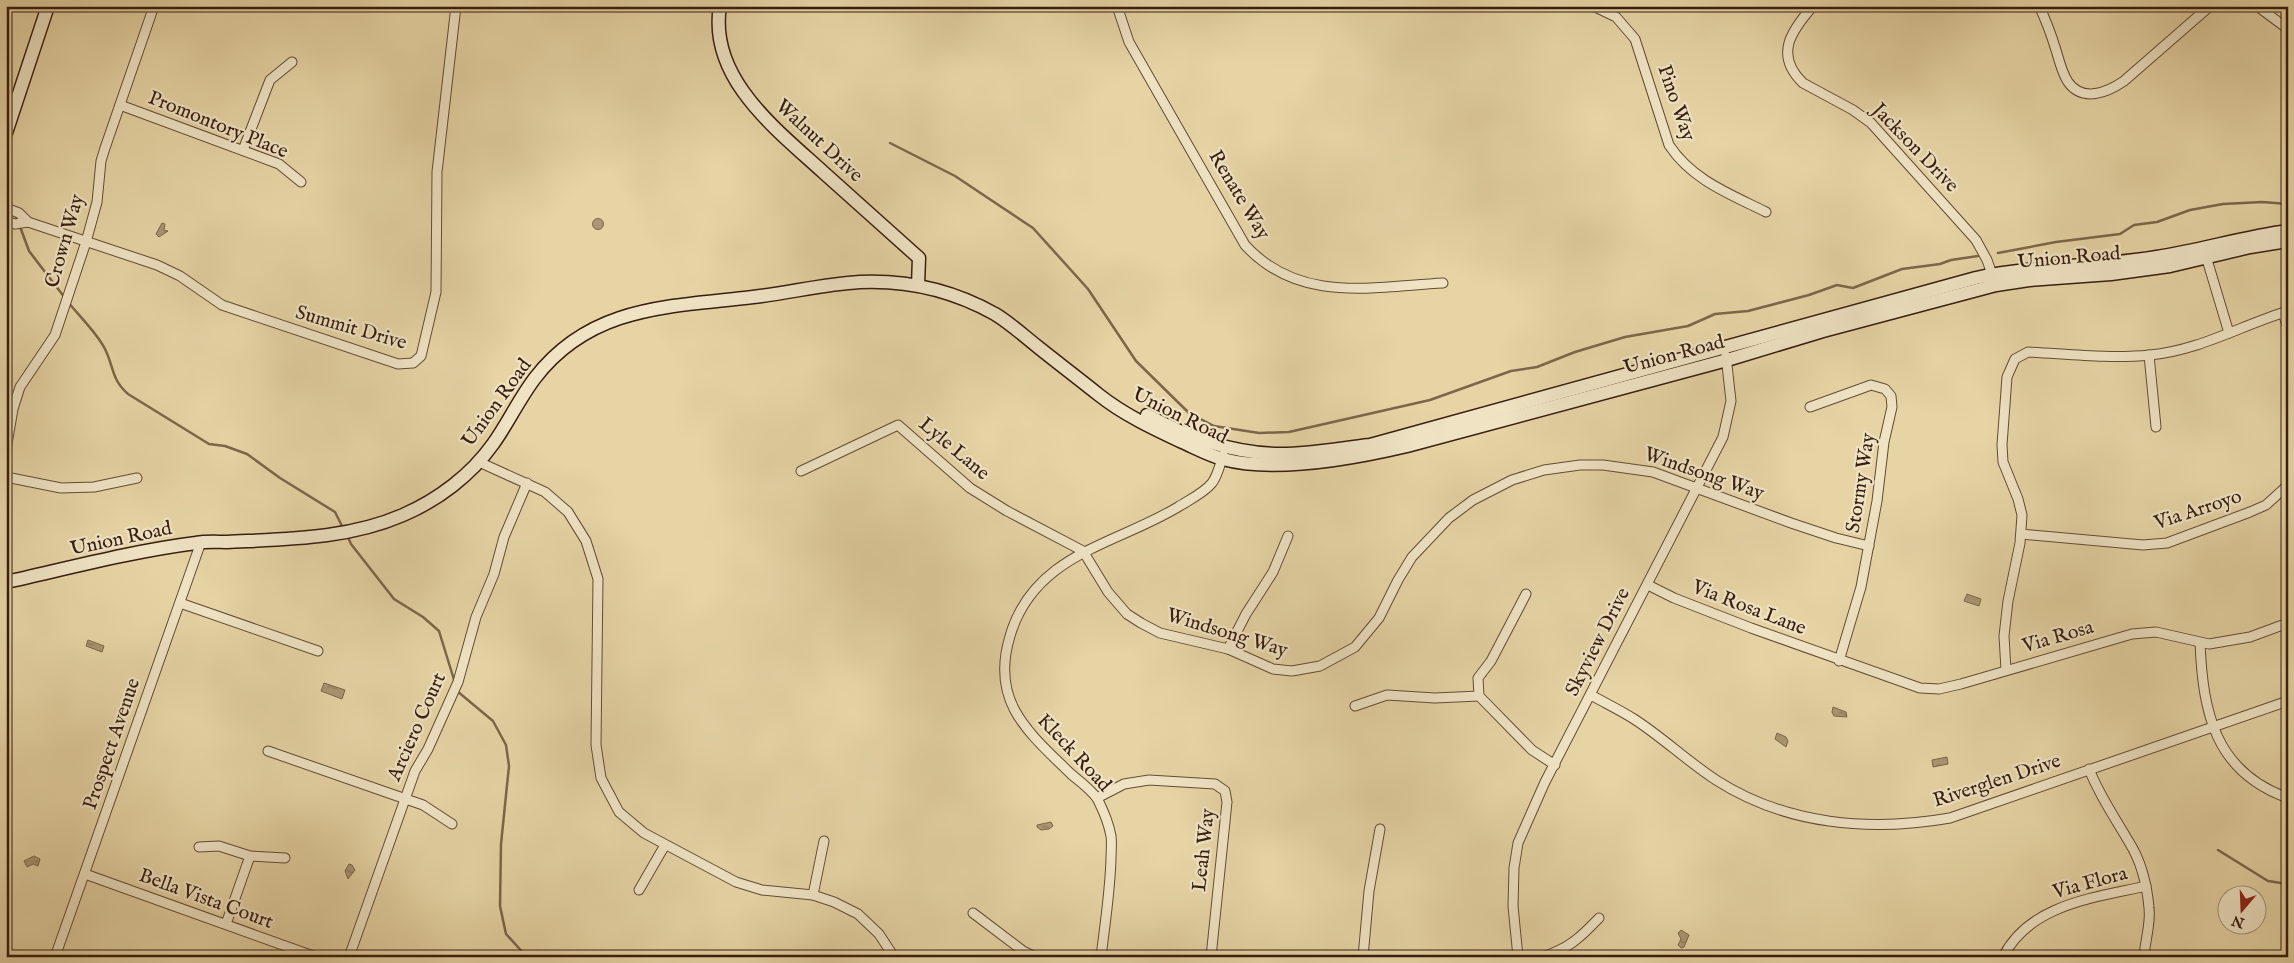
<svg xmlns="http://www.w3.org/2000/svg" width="2294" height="963" font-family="'IM FELL English',serif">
<defs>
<pattern id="water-ripples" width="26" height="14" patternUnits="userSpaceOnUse" patternTransform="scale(1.25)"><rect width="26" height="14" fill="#aa9672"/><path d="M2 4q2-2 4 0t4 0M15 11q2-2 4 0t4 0" fill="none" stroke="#8b7a5c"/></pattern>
</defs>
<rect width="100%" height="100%" fill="#e6d4a5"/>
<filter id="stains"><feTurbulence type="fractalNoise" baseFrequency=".004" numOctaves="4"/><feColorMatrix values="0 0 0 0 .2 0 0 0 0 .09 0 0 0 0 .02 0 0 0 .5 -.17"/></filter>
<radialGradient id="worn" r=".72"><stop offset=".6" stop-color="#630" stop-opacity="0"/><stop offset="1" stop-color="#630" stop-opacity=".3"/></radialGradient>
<g fill="url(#water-ripples)" stroke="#7c664b">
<circle cx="598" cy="224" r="5.5"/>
<path d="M162 223 165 224 164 230 168 231 159 237 156 234Z"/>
<path d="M1967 594 1981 599 1979 606 1964 601Z"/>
<path d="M88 640 104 646 102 652 86 646Z"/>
<path d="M324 683 345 690 342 699 321 691Z"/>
<path d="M1833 707 1846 712 1847 717 1834 716 1832 712Z"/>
<path d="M1777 733 1786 737 1788 741 1786 747 1775 739Z"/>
<path d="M1947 757 1948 764 1933 767 1932 760Z"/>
<path d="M1051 822 1053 826 1049 829 1041 830 1037 827V825Z"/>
<path d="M34 856 40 859 38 866 33 864 27 867 24 861Z"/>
<path d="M349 864 352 865 355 870 348 879 345 871Z"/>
<path d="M1681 930 1689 935 1684 947 1681 948 1678 945 1681 939 1678 933Z"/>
</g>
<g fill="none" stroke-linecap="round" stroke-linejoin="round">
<g stroke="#7c664b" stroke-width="2.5">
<path d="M890 143 955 176 1033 228 1088 289 1136 361 1189 413 1214 426 1259 433 1289 432 1430 400 1511 371 1537 367 1575 352 1625 337 1688 326 1715 314 1748 311 1809 295 1837 285 1853 288 1902 269 1940 264 1951 260 1978 256"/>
<path d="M6 191 13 208"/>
<path d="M15 213 29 251 65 298"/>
<path d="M1998 253 2056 242 2120 234 2134 225 2157 222 2190 210 2223 204 2262 202 2288 204"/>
<path d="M68 302C80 317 97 333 105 349 114 367 111 379 128 394L209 444 225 446 247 454 280 478 335 512 343 528"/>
<path d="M347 535 351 544 394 599 423 617 439 631 455 683"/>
<path d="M457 691 493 721 506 745 509 766 501 844 500 906 506 934 527 957"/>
<path d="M2218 850 2268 881 2288 884"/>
</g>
<g stroke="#634b35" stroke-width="11">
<g id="street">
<path d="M1117 6 1129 42 1245 245C1299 304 1372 287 1443 283"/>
<path d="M1593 6 1616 17 1635 39 1669 145C1692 180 1730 194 1766 212"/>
<path d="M1813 6C1791 31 1774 55 1803 83L1853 110 1871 123 1976 240 1987 260 1994 280"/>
<path d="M2039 6C2046 20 2051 34 2056 50 2059 60 2062 73 2068 82 2083 103 2108 92 2124 81L2210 6"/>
<path d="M2257 6 2288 29"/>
<path d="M120 105 279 164 301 182"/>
<path d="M243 150 270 80 292 62"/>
<path d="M6 208 19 213 28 222 157 265 180 276 222 305 398 364 413 363 421 356 436 292 437 172 456 6"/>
<path d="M6 221 15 224 28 222"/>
<path d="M2205 253 2229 333"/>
<path d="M2283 313 2288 328"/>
<path d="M2149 355 2156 427"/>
<path d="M1810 407 1871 385 1885 389 1891 396 1892 407 1884 442 1877 501 1861 587 1839 661"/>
<path d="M6 450 13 409 20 387 55 335 86 242 97 202 101 161 105 148 154 6"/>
<path d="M479 462 545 492 568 512 586 541 598 579 596 745 601 778 619 812 644 833 736 882 762 890 813 895 834 902 858 914 879 934 894 957"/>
<path d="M801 471 898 425 970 488 1007 511 1083 551 1108 592 1127 614 1141 623 1160 633 1228 649 1273 669 1292 671 1320 666 1355 647 1379 618 1398 580 1412 557 1449 518 1473 500 1512 480 1544 470 1580 465H1603L1653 472 1791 523 1836 538 1869 546"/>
<path d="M6 477 61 488 94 487 137 478"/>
<path d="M2021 534 2143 545 2167 543 2250 512 2266 505 2288 485"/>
<path d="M1648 585 1674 598 1751 628 1920 688 1939 689 1961 684 2132 634 2156 632 2209 644 2250 637 2288 623"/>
<path d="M1526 594 1491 661 1478 678 1479 696 1532 750 1555 765"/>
<path d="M180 603 318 651"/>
<path d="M2200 643C2203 713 2215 772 2288 798"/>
<path d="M1228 649 1246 614 1273 572 1288 536"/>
<path d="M2006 670 2004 636 2008 601 2020 543 2022 515 2018 499 2003 462 2002 445 2007 377 2015 359 2028 352C2068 354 2110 359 2150 355 2198 351 2242 325 2288 311"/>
<path d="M1591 695C1605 703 1620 710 1634 719 1662 737 1687 761 1716 780 1786 825 1870 832 1950 818L2288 701"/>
<path d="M1355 706 1387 695 1435 698 1479 696"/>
<path d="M268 751 423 805 452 824"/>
<path d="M2089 769C2100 797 2114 816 2129 842 2141 861 2147 885 2149 908 2151 924 2145 940 2144 957"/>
<path d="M1097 798 1124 784 1149 780 1215 784 1225 791 1227 802 1211 957"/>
<path d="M199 847 219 846 250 856 285 858"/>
<path d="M85 874 316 957"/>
<path d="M639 890 665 845"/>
<path d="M813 895 824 841"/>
<path d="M973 913 1023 951 1035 957"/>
<path d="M226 924 250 856"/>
<path d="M55 957 201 542"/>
<path d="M349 957 415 771 428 749 458 682 476 617 494 574 504 537 527 483"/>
<path d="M1101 957C1105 924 1110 892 1111 859 1111 852 1112 843 1111 836 1109 825 1103 810 1098 800 1093 791 1079 781 1071 774 1028 732 990 702 1010 636 1034 554 1115 545 1178 507 1189 500 1204 493 1212 483 1218 475 1220 464 1223 455"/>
<path d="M1363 957 1369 891 1380 829"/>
<path d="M1518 957 1513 906 1514 868 1518 843 1545 782 1723 437 1731 401 1726 356"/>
<path d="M1542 957C1568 949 1580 938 1599 918"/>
<path d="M2003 957C2030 904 2094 898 2146 886"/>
</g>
</g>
<g stroke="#371d10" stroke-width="15">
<g id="secondary">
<path d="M720 6C708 78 776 129 823 172 855 201 887 229 919 258L918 285"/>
<path d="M6 133 48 6"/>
<path d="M1147 415C1189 438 1234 454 1282 454 1311 454 1341 448 1370 445L1976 278C2036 265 2097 267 2157 257 2201 250 2244 237 2288 231"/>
<path d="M6 582C69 568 133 551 196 543 207 541 217 542 227 542 287 539 348 539 403 515 438 500 471 475 493 444 508 423 519 399 535 378 591 305 670 307 753 297 789 293 824 284 860 282 907 280 954 291 995 314 1010 323 1024 336 1038 347 1058 363 1079 379 1099 395 1123 414 1152 428 1180 441 1194 447 1208 455 1223 459 1274 473 1356 458 1407 446L1727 360 1823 331 1996 285 2029 280 2111 274 2170 266 2250 247 2288 241"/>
</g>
</g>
<use href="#street" stroke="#efe3c4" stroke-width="9"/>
<use href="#secondary" stroke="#efe3c4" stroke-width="12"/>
</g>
<g text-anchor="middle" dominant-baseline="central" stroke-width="4.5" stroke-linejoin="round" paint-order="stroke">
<g font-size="20" fill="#371d10" stroke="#efe3c4">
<text transform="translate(1676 103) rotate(71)">Pino Way</text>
<text transform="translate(218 125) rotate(22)">Promontory Place</text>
<text transform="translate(819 141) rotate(43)">Walnut Drive</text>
<text transform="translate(1915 148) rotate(46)">Jackson Drive</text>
<text transform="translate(1239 195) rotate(59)">Renate Way</text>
<text transform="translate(65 241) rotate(-74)">Crown Way</text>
<text transform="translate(2069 258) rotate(-5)">Union Road</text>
<text transform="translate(351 328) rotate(16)">Summit Drive</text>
<text transform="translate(1674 355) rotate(-15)">Union Road</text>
<text transform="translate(497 403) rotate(-54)">Union Road</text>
<text transform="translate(1180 416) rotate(26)">Union Road</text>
<text transform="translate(954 449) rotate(40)">Lyle Lane</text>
<text transform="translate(1704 474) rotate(19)">Windsong Way</text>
<text transform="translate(1861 483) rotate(-81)">Stormy Way</text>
<text transform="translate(2198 510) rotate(-18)">Via Arroyo</text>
<text transform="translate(121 539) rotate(-12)">Union Road</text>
<text transform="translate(1749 608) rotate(21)">Via Rosa Lane</text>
<text transform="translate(1227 633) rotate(17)">Windsong Way</text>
<text transform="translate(2058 637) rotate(-16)">Via Rosa</text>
<text transform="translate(1598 642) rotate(-63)">Skyview Drive</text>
<text transform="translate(417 727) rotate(-66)">Arciero Court</text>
<text transform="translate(112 744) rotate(-71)">Prospect Avenue</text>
<text transform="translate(1074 753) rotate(47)">Kleck Road</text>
<text transform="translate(1997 781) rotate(-18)">Riverglen Drive</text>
<text transform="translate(1204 850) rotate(-84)">Leah Way</text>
<text transform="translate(2090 883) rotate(-15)">Via Flora</text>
<text transform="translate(206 899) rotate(20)">Bella Vista Court</text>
</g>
</g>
<rect width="2294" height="963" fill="none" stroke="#e6d4a5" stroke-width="25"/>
<rect x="8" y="8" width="2279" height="948" fill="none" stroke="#371d10" stroke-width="2.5"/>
<rect x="12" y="12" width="2269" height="938" fill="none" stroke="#371d10"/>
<g transform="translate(2242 910) rotate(199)"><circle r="24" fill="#efe3c4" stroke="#a5947c"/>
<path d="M0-4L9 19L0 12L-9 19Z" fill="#8f2418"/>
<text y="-8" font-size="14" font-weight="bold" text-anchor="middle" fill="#371d10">N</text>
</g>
<rect width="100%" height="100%" filter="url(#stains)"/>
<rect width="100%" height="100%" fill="url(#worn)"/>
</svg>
